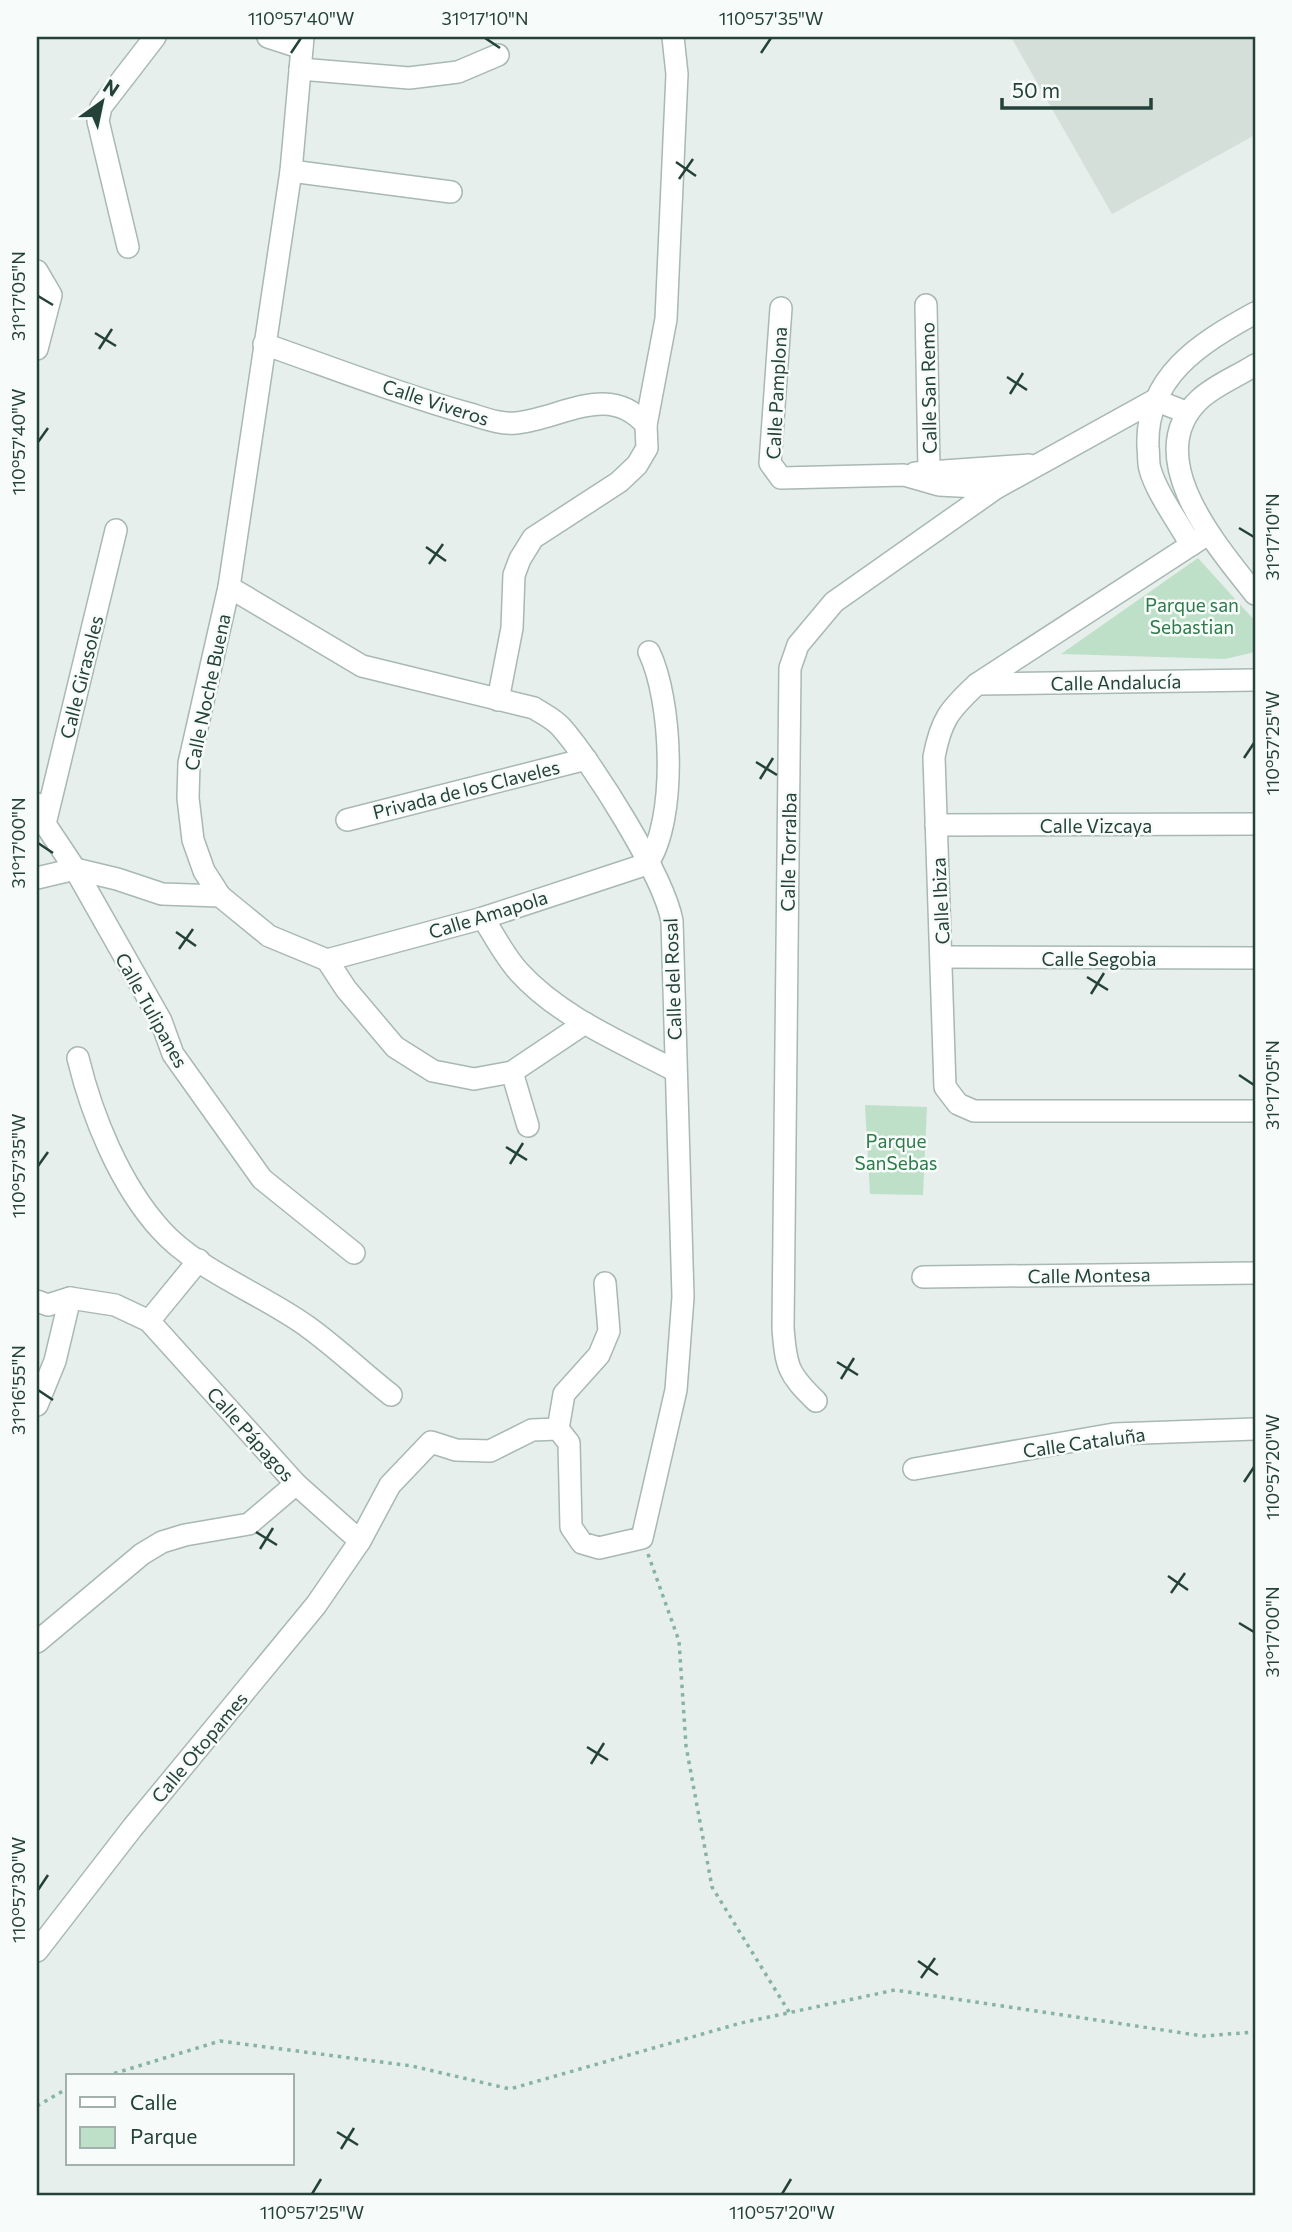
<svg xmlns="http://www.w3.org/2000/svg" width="1292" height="2232" font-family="Commissioner,sans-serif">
<rect width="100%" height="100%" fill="#e6efeb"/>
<path fill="#d4dfda" d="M1011 37H1255V135L1112 214Z"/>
<g fill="#bfe0c8">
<path d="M1198 558 1255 621V652L1225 659 1061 654Z"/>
<path d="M865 1105 927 1107 923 1195 870 1194Z"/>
</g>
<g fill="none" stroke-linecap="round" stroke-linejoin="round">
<g stroke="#a8b8b2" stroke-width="24">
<g id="street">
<path d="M268 37 302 48"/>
<path d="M303 37 291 171 229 587 189 763 188 798 193 840 204 871 220 896 269 936 327 960 346 989 395 1047 433 1071 474 1079 512 1072 585 1023"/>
<path d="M300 69 409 78 458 72 498 55"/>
<path d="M291 171 451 192"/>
<path d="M128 247 98 121 101 107 155 37"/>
<path d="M37 271 51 295 37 349"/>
<path d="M926 305 929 471"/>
<path d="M781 308 770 463 781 478 904 475 939 485 996 488"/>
<path d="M264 344C330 367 396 393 463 412 479 416 498 425 516 423 561 419 609 381 646 425"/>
<path d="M1255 365C1238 376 1215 385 1200 399 1138 456 1218 547 1255 594"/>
<path d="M915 473 1029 465"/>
<path d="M1208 534 977 684C949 710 941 720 934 757L945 1087 958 1104 974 1111H1255"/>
<path d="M1191 545C1179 523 1156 492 1150 469 1148 463 1149 454 1148 447 1145 377 1200 343 1255 313"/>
<path d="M229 587 362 666 534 708C543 714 554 719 561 727 592 762 664 876 672 921L683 1297 676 1390 642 1538 599 1548 582 1543 571 1527 569 1443 558 1429 564 1394 599 1355 609 1331 605 1283"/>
<path d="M977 684 1255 680"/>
<path d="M498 700 512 628 514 575 520 559 533 538 619 482 637 465 647 448 646 425 666 319 677 74 673 37"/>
<path d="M37 804 45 824 75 869 161 1021 173 1054 262 1179 354 1253"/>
<path d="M347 820 586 759"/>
<path d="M45 824 116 530"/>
<path d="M936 825 1255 824"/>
<path d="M37 878 75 869 117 879 162 894 220 896"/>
<path d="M483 918C494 935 505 957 519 972 560 1017 621 1042 674 1070"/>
<path d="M943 957 1255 958"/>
<path d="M327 960 483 918 647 864C678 820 672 699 649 652"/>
<path d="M78 1058C92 1116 120 1185 161 1230 198 1271 263 1294 308 1327 337 1348 363 1373 391 1395"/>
<path d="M512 1072 528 1126"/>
<path d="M923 1277 1255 1273"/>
<path d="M37 1301 48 1305 70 1298 115 1305 149 1321 296 1484 360 1541"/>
<path d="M149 1321 199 1260"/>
<path d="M816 1401C788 1374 786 1367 783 1328L790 668 798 645 834 602 996 488 1155 400 1188 413"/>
<path d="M37 1405 55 1361 70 1298"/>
<path d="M914 1469 1114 1434 1255 1429"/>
<path d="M37 1642 142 1554 162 1542 185 1535 249 1524 296 1484"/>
<path d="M37 1951 133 1827 316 1605 360 1541 390 1485 431 1442 456 1450 490 1451 532 1430 558 1429"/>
</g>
</g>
<g stroke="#86b3a5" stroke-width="3.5" stroke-dasharray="3.5 5" stroke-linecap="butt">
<path d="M648 1554 679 1641 686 1746 712 1887 789 2012"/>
<path d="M106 2076 220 2041 412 2066 510 2089 741 2023 895 1990 1203 2036 1255 2032"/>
<path d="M37 2106 68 2088"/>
</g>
<use href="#street" stroke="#fff" stroke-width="21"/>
</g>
<path fill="none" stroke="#24423a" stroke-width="2.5" d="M485 38 500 48M291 53 301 38M761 53 771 38M676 162 696 176M679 179 693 159M38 296 53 305M95 333 116 346M99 349 112 329M1007 377 1027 390M1010 394 1023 373M38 442 48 428M1239 528 1254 537M426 547 446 561M429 564 443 544M1244 758 1254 743M756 762 777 775M760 779 773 758M38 843 53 853M176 932 196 946M179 949 193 929M1087 977 1108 990M1091 994 1104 973M1239 1075 1254 1085M506 1147 527 1160M510 1164 523 1143M38 1166 48 1152M837 1362 858 1375M841 1379 854 1358M38 1390 53 1400M1244 1482 1254 1467M256 1532 277 1545M260 1549 273 1528M1168 1576 1188 1590M1171 1593 1185 1573M1239 1623 1254 1632M587 1747 608 1760M591 1764 604 1743M38 1890 48 1875M918 1961 938 1975M921 1978 935 1958M337 2132 358 2145M341 2149 354 2128M312 2194 321 2179M782 2194 791 2179"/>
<g text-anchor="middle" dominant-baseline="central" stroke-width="5" stroke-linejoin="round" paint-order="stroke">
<g font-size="19" fill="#24423a" stroke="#f7fbf9">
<text transform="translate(928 388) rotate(-91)">Calle San Remo</text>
<text transform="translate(776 393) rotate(-87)">Calle Pamplona</text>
<text transform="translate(436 402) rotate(18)">Calle Viveros</text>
<text transform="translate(81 677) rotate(-76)">Calle Girasoles</text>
<text transform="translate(1116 682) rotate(-1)">Calle Andalucía</text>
<text transform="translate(207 692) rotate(-78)">Calle Noche Buena</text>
<text transform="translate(466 789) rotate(-14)">Privada de los Claveles</text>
<text x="1096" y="825">Calle Vizcaya</text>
<text transform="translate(788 852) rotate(-89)">Calle Torralba</text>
<text transform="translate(940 901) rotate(-93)">Calle Ibiza</text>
<text transform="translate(488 914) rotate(-17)">Calle Amapola</text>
<text x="1099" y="958">Calle Segobia</text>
<text transform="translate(672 979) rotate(-92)">Calle del Rosal</text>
<text transform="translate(152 1010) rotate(61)">Calle Tulipanes</text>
<text transform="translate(1089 1275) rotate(-1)">Calle Montesa</text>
<text transform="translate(251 1434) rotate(48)">Calle Pápagos</text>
<text transform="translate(1084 1442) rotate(-8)">Calle Cataluña</text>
<text transform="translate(199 1747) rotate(-50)">Calle Otopames</text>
</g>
<g font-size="19" fill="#2d7a4b" stroke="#f7fbf9">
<text x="1192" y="604">Parque san<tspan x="1192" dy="22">Sebastian</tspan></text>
<text x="896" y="1140">Parque<tspan x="896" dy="22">SanSebas</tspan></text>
</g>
</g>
<rect width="1292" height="2232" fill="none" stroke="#f7fbf9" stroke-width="77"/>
<rect x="66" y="2074" width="228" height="91" fill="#f7fbf9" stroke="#a3b1ad" stroke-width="2"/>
<rect x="80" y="2097" width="35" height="10" fill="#ffffff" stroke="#a3b1ad" stroke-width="2"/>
<text x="130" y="2110" font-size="21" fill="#24423a">Calle</text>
<rect x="80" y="2127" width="35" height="21" fill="#bfe0c8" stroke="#a3b1ad" stroke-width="2"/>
<text x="130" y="2144" font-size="21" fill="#24423a">Parque</text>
<g transform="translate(102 102) rotate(33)" stroke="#f7fbf9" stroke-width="5" paint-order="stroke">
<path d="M0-5L12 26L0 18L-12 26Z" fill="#24423a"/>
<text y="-10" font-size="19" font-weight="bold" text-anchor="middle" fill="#24423a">N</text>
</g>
<path d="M1002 98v10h149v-10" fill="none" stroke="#24423a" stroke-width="3.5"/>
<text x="1012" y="98" font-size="21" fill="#24423a" stroke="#f7fbf9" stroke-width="5" paint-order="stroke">50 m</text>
<rect x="38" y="38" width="1216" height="2156" fill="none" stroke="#24423a" stroke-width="2.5"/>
<g font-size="18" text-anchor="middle" fill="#24423a">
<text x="301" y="25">110°57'40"W</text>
<text x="485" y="25">31°17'10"N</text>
<text x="771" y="25">110°57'35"W</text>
<text transform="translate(19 296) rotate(-90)" y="6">31°17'05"N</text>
<text transform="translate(19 442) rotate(-90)" y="6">110°57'40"W</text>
<text transform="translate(1273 537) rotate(-90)" y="6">31°17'10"N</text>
<text transform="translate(1273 743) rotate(-90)" y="6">110°57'25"W</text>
<text transform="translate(19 843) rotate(-90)" y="6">31°17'00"N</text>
<text transform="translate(1273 1085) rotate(-90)" y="6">31°17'05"N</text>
<text transform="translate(19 1166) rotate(-90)" y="6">110°57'35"W</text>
<text transform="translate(19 1390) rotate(-90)" y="6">31°16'55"N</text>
<text transform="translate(1273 1467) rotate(-90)" y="6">110°57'20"W</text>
<text transform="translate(1273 1632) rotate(-90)" y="6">31°17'00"N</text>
<text transform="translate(19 1890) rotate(-90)" y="6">110°57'30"W</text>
<text x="312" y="2219">110°57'25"W</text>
<text x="782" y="2219">110°57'20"W</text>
</g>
</svg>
